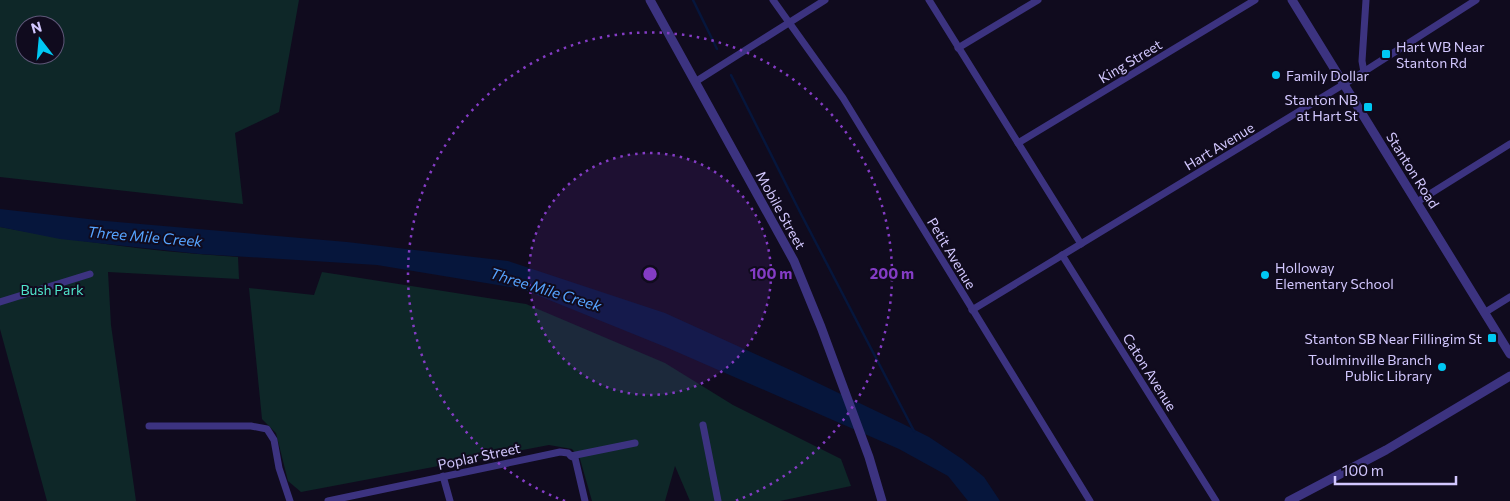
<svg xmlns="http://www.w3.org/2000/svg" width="1510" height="501" font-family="Commissioner,sans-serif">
<rect width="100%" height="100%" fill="#100b1e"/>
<g fill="#0e2728" fill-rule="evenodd">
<path d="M0 0H299L279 112 235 133 243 204 0 177ZM25 25H55V55H25Z"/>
<path d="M0 227C79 242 158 252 238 257L239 279 108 272 111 325 136 501H47L0 329Z"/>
<path d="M322 272 526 304 665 363 733 405 841 459 851 486 780 501H690L675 466 665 501H592L580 459 572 449 549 445 301 492 288 481 276 433 262 419 249 288 314 295Z"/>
</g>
<path fill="#06163c" d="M0 209 106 221 347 242 508 261 665 313 797 373 901 423 929 437 962 459 984 477 1000 501H968L948 476 899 449 668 348 522 289 377 265 200 254 60 239 0 227Z"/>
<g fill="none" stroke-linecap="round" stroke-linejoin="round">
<g stroke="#06163c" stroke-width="2.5">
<path d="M693 0 717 49"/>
<path d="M731 75 801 214 914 431"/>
</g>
<g stroke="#3c3380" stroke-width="7">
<path d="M773 0 843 98 1090 501"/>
<path d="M929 0 1081 244"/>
<path d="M958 48 1038 0"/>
<path d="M1364 72 1362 61 1366 0"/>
<path d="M695 82 825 0"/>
<path d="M1018 143 1255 0"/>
<path d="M1417 202 1510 144"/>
<path d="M1062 255 1216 501"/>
<path d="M0 302 90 274"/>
<path d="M972 310 1354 78 1476 0"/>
<path d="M1484 313 1510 297"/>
<path d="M703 425 718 501"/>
<path d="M149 426H251L267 429 274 440 279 468 290 501"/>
<path d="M571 456 575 458 585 501"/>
<path d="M443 476 450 501"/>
<path d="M328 501 560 452 568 453 571 456 635 443"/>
</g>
<g stroke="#3c3380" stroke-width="9">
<path d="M650 0 794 261 821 327 869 457 882 501"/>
<path d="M1292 0 1510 354"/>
<path d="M1289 501 1386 450 1510 376"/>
</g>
</g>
<circle cx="650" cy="274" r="121" fill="#843cc5" fill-opacity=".12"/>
<g fill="none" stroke="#843cc5" stroke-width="2.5" stroke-dasharray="2.5 5">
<circle cx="650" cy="274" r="121"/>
<path d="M565 501A242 242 0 1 1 735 501"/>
</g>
<g fill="#00c8f3" stroke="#100b1e" stroke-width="2">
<rect x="1381" y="49" width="10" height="10" rx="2.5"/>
<circle cx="1276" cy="75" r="5"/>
<rect x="1363" y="102" width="10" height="10" rx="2.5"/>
<circle cx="1265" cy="275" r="5"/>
<rect x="1487" y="333" width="10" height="10" rx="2.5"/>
<circle cx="1442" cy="367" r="5"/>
</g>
<g text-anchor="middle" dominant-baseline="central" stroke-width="4" stroke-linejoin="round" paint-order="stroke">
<g font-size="14" fill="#d3c8ff" stroke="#100b1e" text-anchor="start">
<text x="1396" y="46">Hart WB Near<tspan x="1396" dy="16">Stanton Rd</tspan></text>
<text x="1286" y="75">Family Dollar</text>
<text x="1358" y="99" text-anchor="end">Stanton NB<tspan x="1358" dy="16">at Hart St</tspan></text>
<text x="1275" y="267">Holloway<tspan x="1275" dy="16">Elementary School</tspan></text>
<text x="1482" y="338" text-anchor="end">Stanton SB Near Fillingim St</text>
<text x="1432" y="359" text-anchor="end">Toulminville Branch<tspan x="1432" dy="16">Public Library</tspan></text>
</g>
<g font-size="14" fill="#d3c8ff" stroke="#100b1e">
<text transform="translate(1130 61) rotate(-31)">King Street</text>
<text transform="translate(1219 146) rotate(-31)">Hart Avenue</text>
<text transform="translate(1413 170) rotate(58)">Stanton Road</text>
<text transform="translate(781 210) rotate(61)">Mobile Street</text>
<text transform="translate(952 253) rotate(59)">Petit Avenue</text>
<text transform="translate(1150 372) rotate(58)">Caton Avenue</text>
<text transform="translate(479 456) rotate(-12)">Poplar Street</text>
</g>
<g font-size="14" fill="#4fe4ca" stroke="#100b1e">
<text x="52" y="289">Bush Park</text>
</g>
<g font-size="15" font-style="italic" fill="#56a4ff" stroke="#100b1e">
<text transform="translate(145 236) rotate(5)">Three Mile Creek</text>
<text transform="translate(546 289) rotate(17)">Three Mile Creek</text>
</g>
</g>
<circle cx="650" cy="274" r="8" fill="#843cc5" stroke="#100b1e" stroke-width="2.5"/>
<g font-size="15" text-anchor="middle" font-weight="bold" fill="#843cc5" stroke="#100b1e" stroke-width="4" stroke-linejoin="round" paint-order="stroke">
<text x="771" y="279">100 m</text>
<text x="892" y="279">200 m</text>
</g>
<g transform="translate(40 40) rotate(344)"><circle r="24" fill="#100b1e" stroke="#5e5778"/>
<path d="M0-4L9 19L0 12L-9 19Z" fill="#00c8f3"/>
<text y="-8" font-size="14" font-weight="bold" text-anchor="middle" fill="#d3c8ff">N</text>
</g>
<path d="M1335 476v8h121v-8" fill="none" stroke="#d3c8ff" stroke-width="2.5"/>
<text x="1342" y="476" font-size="15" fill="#d3c8ff" stroke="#100b1e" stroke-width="4" paint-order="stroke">100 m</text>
</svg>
